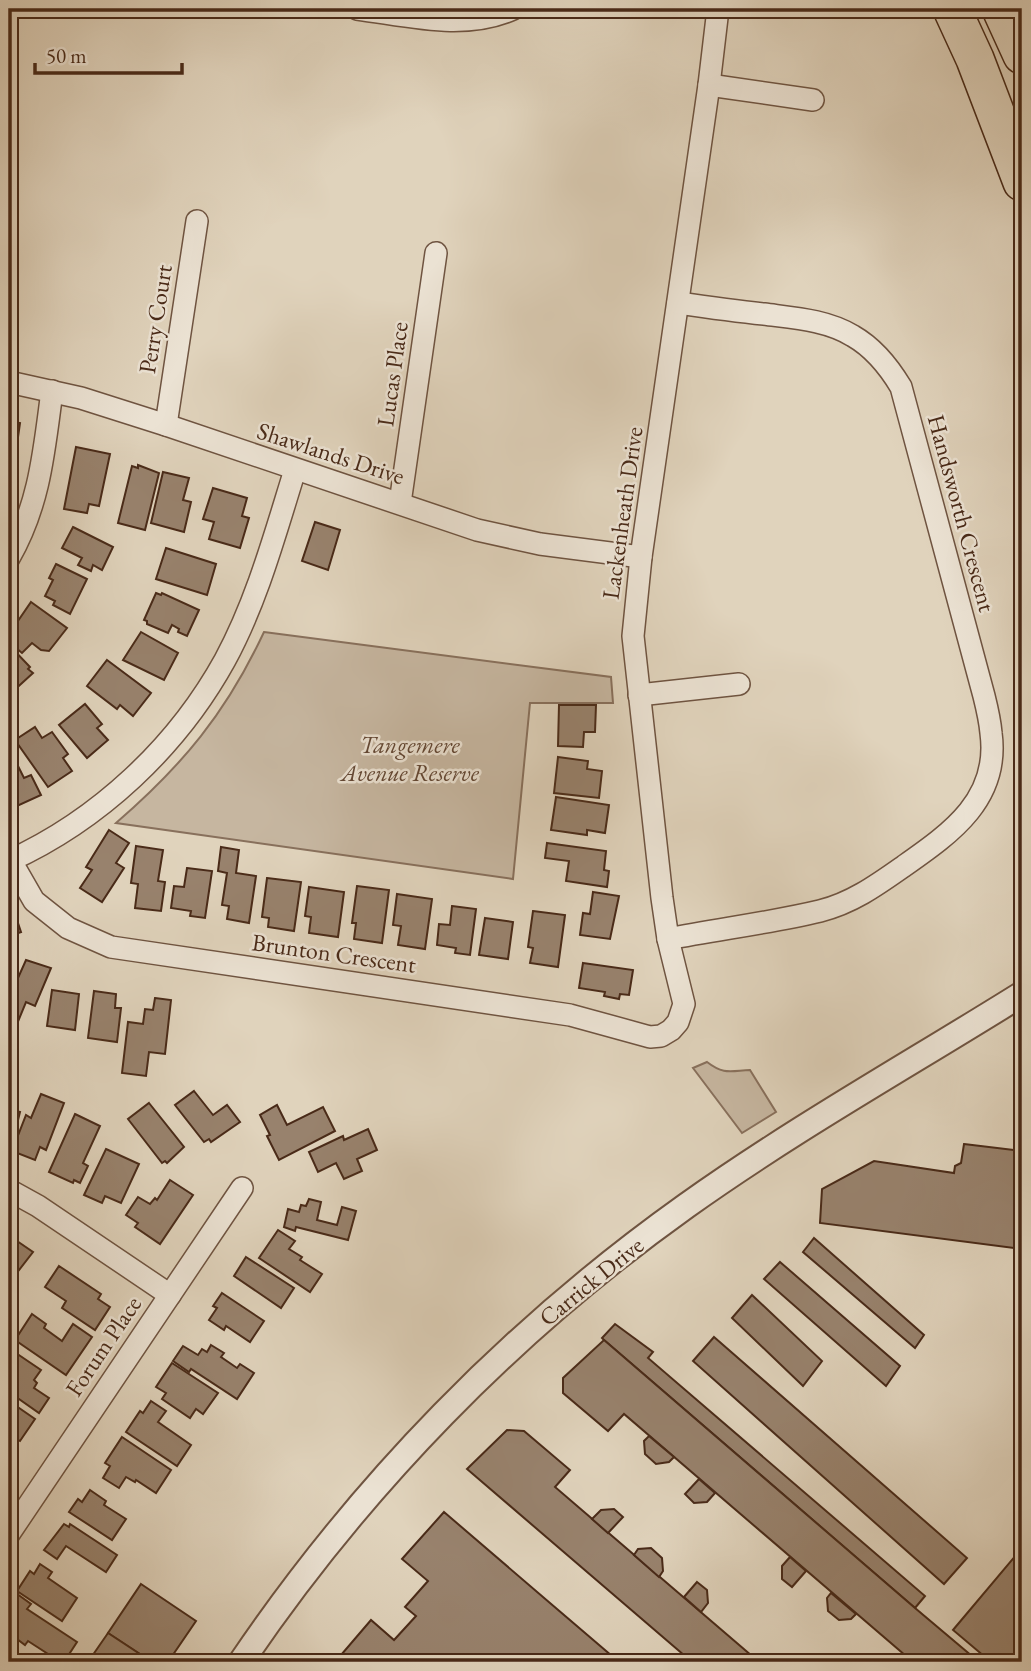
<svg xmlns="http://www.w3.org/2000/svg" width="1031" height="1671" font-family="'EB Garamond',serif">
<rect width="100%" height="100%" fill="#e0d3bc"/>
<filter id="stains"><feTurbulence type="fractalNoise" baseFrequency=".00286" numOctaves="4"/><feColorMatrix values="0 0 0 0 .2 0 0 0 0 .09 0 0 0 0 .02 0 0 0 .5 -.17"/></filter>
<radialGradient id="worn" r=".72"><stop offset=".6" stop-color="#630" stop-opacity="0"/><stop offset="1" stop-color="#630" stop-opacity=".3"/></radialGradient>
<g fill="#c6b6a0" stroke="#88705c" stroke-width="2">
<path d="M264 632 611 677 613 703H530L513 879 116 823C183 765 226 713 264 632Z"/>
<path d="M707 1062C724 1075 730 1071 750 1070L776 1112 742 1133 693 1068Z"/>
</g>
<g fill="#98826d" stroke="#492a18" stroke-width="2">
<path d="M9 421 20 423 13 472 9 471Z"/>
<path d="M76 447 110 454 99 506 89 504 87 513 64 509Z"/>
<path d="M138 465 159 473 145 530 118 523 132 466 138 468Z"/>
<path d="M163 472 189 478 183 500 191 502 184 532 151 523Z"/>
<path d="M213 488 247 498 242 516 249 518 240 548 209 539 214 522 203 519Z"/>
<path d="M315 522 340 530 328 570 302 561Z"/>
<path d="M73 527 113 547 102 570 93 565 91 571 78 565 82 558 62 548Z"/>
<path d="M166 548 216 564 207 595 156 579Z"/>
<path d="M56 564 87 579 70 614 53 605 55 601 45 596 53 580 49 578Z"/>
<path d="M156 593 161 595 162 593 199 610 187 636 178 632 179 629 172 625 168 633 147 624V621L144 620Z"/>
<path d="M31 602 67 628 49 651 41 650 32 643 22 653 9 642V634Z"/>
<path d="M141 632 178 653 164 680 123 660Z"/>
<path d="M9 645 30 667 28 669 33 673 10 694Z"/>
<path d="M107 660 151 693 133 716 120 705 117 709 87 686Z"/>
<path d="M85 704 102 724 97 728 108 740 87 758 59 725Z"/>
<path d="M559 705H596L595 732H584L583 747 558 746Z"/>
<path d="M35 727 42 738 52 732 68 754 63 758 72 771 48 787 15 740Z"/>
<path d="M10 750 24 778 31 775 41 795 17 806 9 791Z"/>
<path d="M558 757 588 761 587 769 602 771 599 798 554 793Z"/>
<path d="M556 797 609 805 605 833 587 830V835L551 830Z"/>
<path d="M109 830 129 843 116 863 124 868 102 902 80 888 92 870 86 867Z"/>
<path d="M547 843 606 851 604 870 609 871 607 887 566 881 569 861 545 858Z"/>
<path d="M136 846 163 850 158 881 165 882 161 911 135 908 138 884 131 883Z"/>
<path d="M221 847 239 850 236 873 256 876 249 923 227 919 229 906 222 905 227 873 218 871Z"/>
<path d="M187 868 212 871 205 918 190 916 191 911 171 908 174 886 184 887Z"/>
<path d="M267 878 301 882 294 931 268 927 269 918 262 917Z"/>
<path d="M357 886 389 890 382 943 354 939 356 923H352Z"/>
<path d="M309 887 344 892 338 937 309 933 311 917 305 916Z"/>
<path d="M593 892 619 896 610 939 580 935 583 913 590 914Z"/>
<path d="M397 894 432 899 425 949 398 945 401 926 393 925Z"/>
<path d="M452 906 476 909 470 955 455 953 456 948 437 945 439 924 450 925Z"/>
<path d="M533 911 565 915 558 967 530 963 533 948 528 947Z"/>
<path d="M15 914 21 932 9 936V916Z"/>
<path d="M485 918 513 922 508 959 479 955Z"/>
<path d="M26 960 51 968 35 1006 26 1002 17 1024 9 1021V983L12 976 18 978Z"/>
<path d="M583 963 633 970 629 995 620 994 619 999 604 996 605 992 579 988Z"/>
<path d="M52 990 79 994 75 1030 47 1026Z"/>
<path d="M94 991 116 994 115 1008H121L117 1042 88 1038Z"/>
<path d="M155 998 171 1000 165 1054 149 1052 146 1076 122 1073 128 1022 143 1024 145 1009 153 1010Z"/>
<path d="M194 1091 213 1115 227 1105 240 1122 211 1142 209 1139 204 1142 175 1105Z"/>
<path d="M41 1094 64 1103 46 1150 40 1147 35 1160 12 1151 26 1115 31 1118Z"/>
<path d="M149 1103 184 1147 167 1163 165 1161 162 1163 128 1119Z"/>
<path d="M277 1105 287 1125 323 1107 335 1131 279 1160 267 1136 270 1135 260 1115Z"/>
<path d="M9 1109 20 1112 15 1132 9 1131Z"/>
<path d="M75 1114 100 1126 83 1163 88 1166 80 1183 74 1180 73 1183 49 1172Z"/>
<path d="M368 1129 377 1150 357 1159 362 1171 344 1179 336 1163 318 1172 309 1152 343 1136 344 1140Z"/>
<path d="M964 1144 1022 1151V1249L820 1223 822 1189 874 1161 954 1173 955 1166 961 1163Z"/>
<path d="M106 1149 139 1164 121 1203 105 1196 102 1203 84 1195Z"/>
<path d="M170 1180 193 1195 160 1244 135 1227 138 1223 126 1215 138 1197 150 1204 155 1198 157 1200Z"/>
<path d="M309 1199 321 1202 317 1220 337 1225 342 1207 356 1211 348 1240 296 1227 295 1231 284 1227 288 1209 299 1212 301 1205 306 1206Z"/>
<path d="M278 1230 295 1241 289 1249 302 1257 300 1260 322 1274 310 1292 259 1258Z"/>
<path d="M814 1238 924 1335 915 1348 803 1252Z"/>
<path d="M17 1241 33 1252 9 1283V1253Z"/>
<path d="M246 1257 294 1288 281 1308 234 1276Z"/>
<path d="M780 1262 900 1366 886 1386 764 1279Z"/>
<path d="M59 1266 101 1294 98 1299 110 1307 95 1330 62 1308 66 1301 45 1287Z"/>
<path d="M222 1293 264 1321 250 1342 226 1326 224 1330 209 1320 217 1308 213 1306Z"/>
<path d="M752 1295 822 1361 803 1386 732 1318Z"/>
<path d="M32 1314 46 1324 44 1328 62 1341 73 1324 92 1337 66 1375 15 1340Z"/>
<path d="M615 1324 653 1352 648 1358 925 1596 915 1608 604 1340 602 1338Z"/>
<path d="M714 1337 967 1558 944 1584 693 1361Z"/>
<path d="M604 1340 915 1608 979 1662H913L624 1414 608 1431 563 1393V1378Z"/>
<path d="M211 1345 224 1353 221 1357 237 1368 240 1364 254 1373 237 1399 191 1369 189 1372 173 1361 183 1346 198 1355 202 1349 207 1352Z"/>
<path d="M10 1349 41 1370 34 1380 37 1383 34 1388 49 1398 39 1413 9 1392Z"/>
<path d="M172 1363 218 1393 203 1414 196 1409 190 1418 162 1399 166 1393 156 1387Z"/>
<path d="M9 1401 35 1419 20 1441 9 1434Z"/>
<path d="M151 1401 166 1411 158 1422 191 1445 177 1466 126 1432 140 1411 143 1413Z"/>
<path d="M507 1430 524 1431 570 1470 555 1487 759 1662H692L467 1469Z"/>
<path d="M649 1436 674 1457 669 1462 656 1464 645 1454 644 1441Z"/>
<path d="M122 1437 171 1470 156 1493 136 1480 135 1482 126 1477 119 1488 103 1478 110 1466 105 1463Z"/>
<path d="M699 1479 715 1493 707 1502 694 1503 685 1494Z"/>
<path d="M90 1490 106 1501 104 1505 126 1519 112 1540 69 1512 78 1499 82 1502Z"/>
<path d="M614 1509 623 1517 608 1533 592 1519 601 1510Z"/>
<path d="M444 1512 550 1603 619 1662H335L371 1620 394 1640 416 1616 405 1607 428 1581 402 1559Z"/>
<path d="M64 1524 69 1527 70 1524 117 1555 106 1572 66 1546 57 1559 44 1550Z"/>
<path d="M651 1548 662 1558 663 1571 659 1577 634 1555 638 1549Z"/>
<path d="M1022 1548V1662H991L953 1630Z"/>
<path d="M790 1557 806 1571 792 1587 782 1579V1566Z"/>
<path d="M40 1564 52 1572 48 1578 77 1598 62 1621 17 1591 30 1571 34 1574Z"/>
<path d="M697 1582 707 1590 708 1603 701 1612 684 1597Z"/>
<path d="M141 1584 196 1621 168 1662H152L108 1633Z"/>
<path d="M13 1591 31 1604 27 1609 77 1642 64 1662H51L45 1658 48 1654 28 1641 25 1645 13 1636 16 1631 13 1628 17 1621 9 1615V1598Z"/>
<path d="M831 1593 856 1614 851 1619 839 1620 828 1611 827 1598Z"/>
<path d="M108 1633 152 1662H88Z"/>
</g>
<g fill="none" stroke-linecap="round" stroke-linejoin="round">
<g stroke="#6f5441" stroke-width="24">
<g id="minor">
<path d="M357 9C410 16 464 31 513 9"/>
<path d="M709 85 813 100"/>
<path d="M9 382 81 398 166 425 477 530 540 544 641 557"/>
<path d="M166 425 197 221"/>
<path d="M400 503 436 253"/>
<path d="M9 558C40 504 44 451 52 391"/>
<path d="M639 695 739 684"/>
<path d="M9 861C99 820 177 747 225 660 257 601 275 534 295 470"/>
<path d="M11 861 34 901 68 928 111 947 570 1015 650 1037 661 1036 671 1030 678 1022 684 1004 668 939 662 898 633 636 641 557 709 85 718 9"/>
<path d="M668 939C718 929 770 923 820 911 852 903 877 885 904 866 951 833 1000 799 991 733 990 721 987 708 984 696L901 387C889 367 874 348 853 336 827 320 794 318 764 314 735 311 706 307 678 303"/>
<path d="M9 1190 38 1206 170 1295"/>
<path d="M9 1534 242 1188"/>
</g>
</g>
<g stroke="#6f5441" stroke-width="28">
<path id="tertiary" d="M241 1662C361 1485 512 1330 686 1206 794 1129 910 1064 1022 994"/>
</g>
<g stroke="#492a18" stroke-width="40">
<g id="motorway">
<path d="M952 9 975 59 1022 182"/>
<path d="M1001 9 1022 55"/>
</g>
</g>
<use href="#minor" stroke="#ebe2d3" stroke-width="21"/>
<use href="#tertiary" stroke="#ebe2d3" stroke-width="24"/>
<use href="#motorway" stroke="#e0d3bc" stroke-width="37"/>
</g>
<g text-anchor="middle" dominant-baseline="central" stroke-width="5" stroke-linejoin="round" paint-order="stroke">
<g font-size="24" fill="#492a18" stroke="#ebe2d3">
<text transform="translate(155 319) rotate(-81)">Perry Court</text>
<text transform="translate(392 374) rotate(-82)">Lucas Place</text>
<text transform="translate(331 453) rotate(18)">Shawlands Drive</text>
<text transform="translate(622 513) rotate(-82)">Lackenheath Drive</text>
<text transform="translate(962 513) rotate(75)">Handsworth Crescent</text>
<text transform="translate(334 953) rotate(8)">Brunton Crescent</text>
<text transform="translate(591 1281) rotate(-39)">Carrick Drive</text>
<text transform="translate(103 1346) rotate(-56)">Forum Place</text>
</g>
<g font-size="24" font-style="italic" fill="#624633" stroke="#ebe2d3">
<text x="410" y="744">Tangemere<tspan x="410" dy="28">Avenue Reserve</tspan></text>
</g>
</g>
<rect width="1031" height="1671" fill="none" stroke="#e0d3bc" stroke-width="35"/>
<rect x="10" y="10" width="1010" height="1650" fill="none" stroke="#492a18" stroke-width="3.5"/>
<rect x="18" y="18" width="996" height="1636" fill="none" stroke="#492a18" stroke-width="2"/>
<path d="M35 63v10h147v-10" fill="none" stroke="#492a18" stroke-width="3.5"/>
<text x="46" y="63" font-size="21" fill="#492a18" stroke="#ebe2d3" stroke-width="5" paint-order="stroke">50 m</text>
<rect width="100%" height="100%" filter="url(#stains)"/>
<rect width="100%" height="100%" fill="url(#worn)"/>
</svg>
